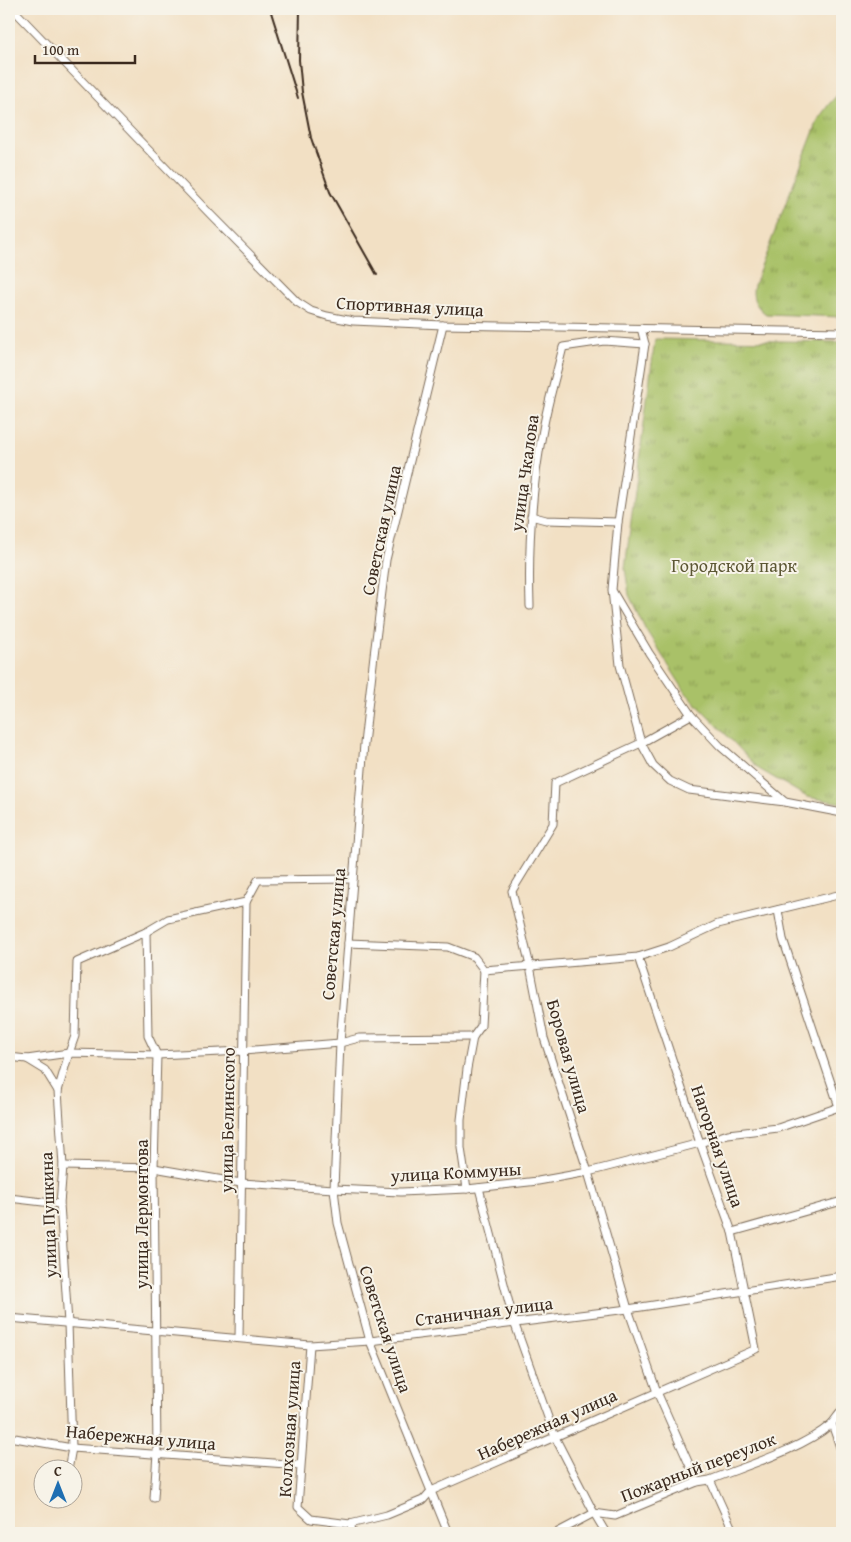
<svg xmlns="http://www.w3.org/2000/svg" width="851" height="1542" font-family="'Gentium Book Plus',serif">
<defs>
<pattern id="park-tufts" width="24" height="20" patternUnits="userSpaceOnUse" patternTransform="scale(1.25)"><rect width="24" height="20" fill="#a9c167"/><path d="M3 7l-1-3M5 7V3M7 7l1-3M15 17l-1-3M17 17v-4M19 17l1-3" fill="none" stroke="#8b9d54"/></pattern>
</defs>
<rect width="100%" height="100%" fill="#f7f3e8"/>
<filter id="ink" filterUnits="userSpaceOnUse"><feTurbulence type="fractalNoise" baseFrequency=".02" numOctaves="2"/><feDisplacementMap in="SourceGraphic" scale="10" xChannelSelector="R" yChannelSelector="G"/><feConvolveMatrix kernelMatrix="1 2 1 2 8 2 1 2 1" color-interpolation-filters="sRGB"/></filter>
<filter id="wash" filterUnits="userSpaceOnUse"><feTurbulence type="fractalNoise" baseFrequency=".0096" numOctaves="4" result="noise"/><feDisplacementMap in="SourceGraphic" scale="20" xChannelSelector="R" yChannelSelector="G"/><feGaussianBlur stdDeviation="1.12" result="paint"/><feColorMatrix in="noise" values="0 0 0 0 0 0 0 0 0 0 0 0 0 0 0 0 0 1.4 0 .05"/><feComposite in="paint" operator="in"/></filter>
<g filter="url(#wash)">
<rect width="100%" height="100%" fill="#f2e0c4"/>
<g fill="url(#park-tufts)" stroke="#727642">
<path d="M842 90V317L766 314C755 306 751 297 754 285L819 118 829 104Z"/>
<path d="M655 339 842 342V803L807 797 759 769 686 693 646 630 629 595 625 568Z"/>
</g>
</g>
<g filter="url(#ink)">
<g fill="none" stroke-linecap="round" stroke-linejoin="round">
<g stroke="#7b6a58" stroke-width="9">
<g id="minor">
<path d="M13 9 211 215 297 302 311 311 327 316 353 321 443 325 842 332"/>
<path d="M443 325 386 560 374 655 364 744 340 1043 334 1189 338 1223 370 1341 448 1533"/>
<path d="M641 328 645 344 618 522 612 590 620 665 641 743 653 765 670 781 689 790 785 802"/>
<path d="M531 516 546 520 618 522"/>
<path d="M613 592 649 653 691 715 720 746 785 802 842 813"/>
<path d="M530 606C528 545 532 484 544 424 549 398 557 372 563 347L604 341 645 344"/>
<path d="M691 715 641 743 555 783 553 824 512 891 530 966 544 1038 588 1172 628 1309 657 1392 697 1482"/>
<path d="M778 910 783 939 839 1107"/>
<path d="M146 932 148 1036 157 1055 154 1168 157 1453 154 1498"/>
<path d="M348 943 448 947 474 957 484 970"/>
<path d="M484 970 638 957 669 947 718 924 842 894"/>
<path d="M9 1057 27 1059 69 1053 157 1055 243 1051 340 1043 359 1038 473 1037"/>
<path d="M27 1059 45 1070 58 1091"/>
<path d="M63 1166 154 1168 241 1183 334 1189 401 1192 467 1189 538 1181 588 1172 700 1143 728 1134 778 1128 842 1106"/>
<path d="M479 1188 514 1322 555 1437 594 1513 606 1533"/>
<path d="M467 1189 461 1148V1120L467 1069 473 1037 481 1026 484 970"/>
<path d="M9 1198 60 1204"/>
<path d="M732 1232 842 1201"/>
<path d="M9 1318 310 1345 370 1341 628 1309 842 1276"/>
<path d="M239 1338 246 902"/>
<path d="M310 1345 298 1507 311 1519 350 1524 353 1533"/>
<path d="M832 1424 842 1453"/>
<path d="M9 1437 72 1448 300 1465"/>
<path d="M68 1470 72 1448 68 1323 60 1204 63 1166 58 1091 69 1053 75 1036 77 962 146 932 168 919 246 902 258 880 353 879"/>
<path d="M710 1480 734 1533"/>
<path d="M350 1524 387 1515 423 1500 431 1491 756 1349 732 1232 700 1143 638 957"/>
<path d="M556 1533 594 1513 615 1516 697 1482 710 1480C745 1466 802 1449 830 1425 835 1421 837 1415 842 1411"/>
</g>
</g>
<use href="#minor" stroke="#fff" stroke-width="7"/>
<g stroke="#3b2a1e" stroke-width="2">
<path d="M270 9 298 98"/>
<path d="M300 9 299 60 302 92 311 138 330 192 377 275"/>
</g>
</g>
</g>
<g text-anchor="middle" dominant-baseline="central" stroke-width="4" stroke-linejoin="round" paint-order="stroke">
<g font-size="18" fill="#3b2a1e" stroke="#f7f3e8">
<text transform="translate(410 306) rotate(3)">Спортивная улица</text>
<text transform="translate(524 473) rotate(-82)">улица Чкалова</text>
<text transform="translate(381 530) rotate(-78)">Советская улица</text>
<text transform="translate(333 934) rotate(-85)">Советская улица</text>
<text transform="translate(569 1056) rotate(74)">Боровая улица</text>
<text transform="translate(227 1120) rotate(-89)">улица Белинского</text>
<text transform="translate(718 1146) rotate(71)">Нагорная улица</text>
<text transform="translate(456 1172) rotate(-3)">улица Коммуны</text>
<text transform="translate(141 1214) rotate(-90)">улица Лермонтова</text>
<text transform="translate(48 1215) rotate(-92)">улица Пушкина</text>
<text transform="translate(484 1311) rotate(-7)">Станичная улица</text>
<text transform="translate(386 1329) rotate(72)">Советская улица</text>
<text transform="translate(547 1424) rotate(-24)">Набережная улица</text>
<text transform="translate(289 1429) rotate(-86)">Колхозная улица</text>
<text transform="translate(141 1437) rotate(5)">Набережная улица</text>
<text transform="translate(698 1467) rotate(-21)">Пожарный переулок</text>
</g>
<g font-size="18" fill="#5c5734" stroke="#f7f3e8">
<text x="734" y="565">Городской парк</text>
</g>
</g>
<rect width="851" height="1542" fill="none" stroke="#f7f3e8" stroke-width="30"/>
<g transform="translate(58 1484)"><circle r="24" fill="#f7f3e8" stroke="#aca397"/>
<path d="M0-4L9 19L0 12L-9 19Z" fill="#1f6fb2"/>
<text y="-8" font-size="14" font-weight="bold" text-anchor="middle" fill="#3b2a1e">С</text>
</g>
<path d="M35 55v8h100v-8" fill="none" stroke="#3b2a1e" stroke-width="2.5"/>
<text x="42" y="55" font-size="15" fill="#3b2a1e" stroke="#f7f3e8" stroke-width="4" paint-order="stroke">100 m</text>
</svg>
